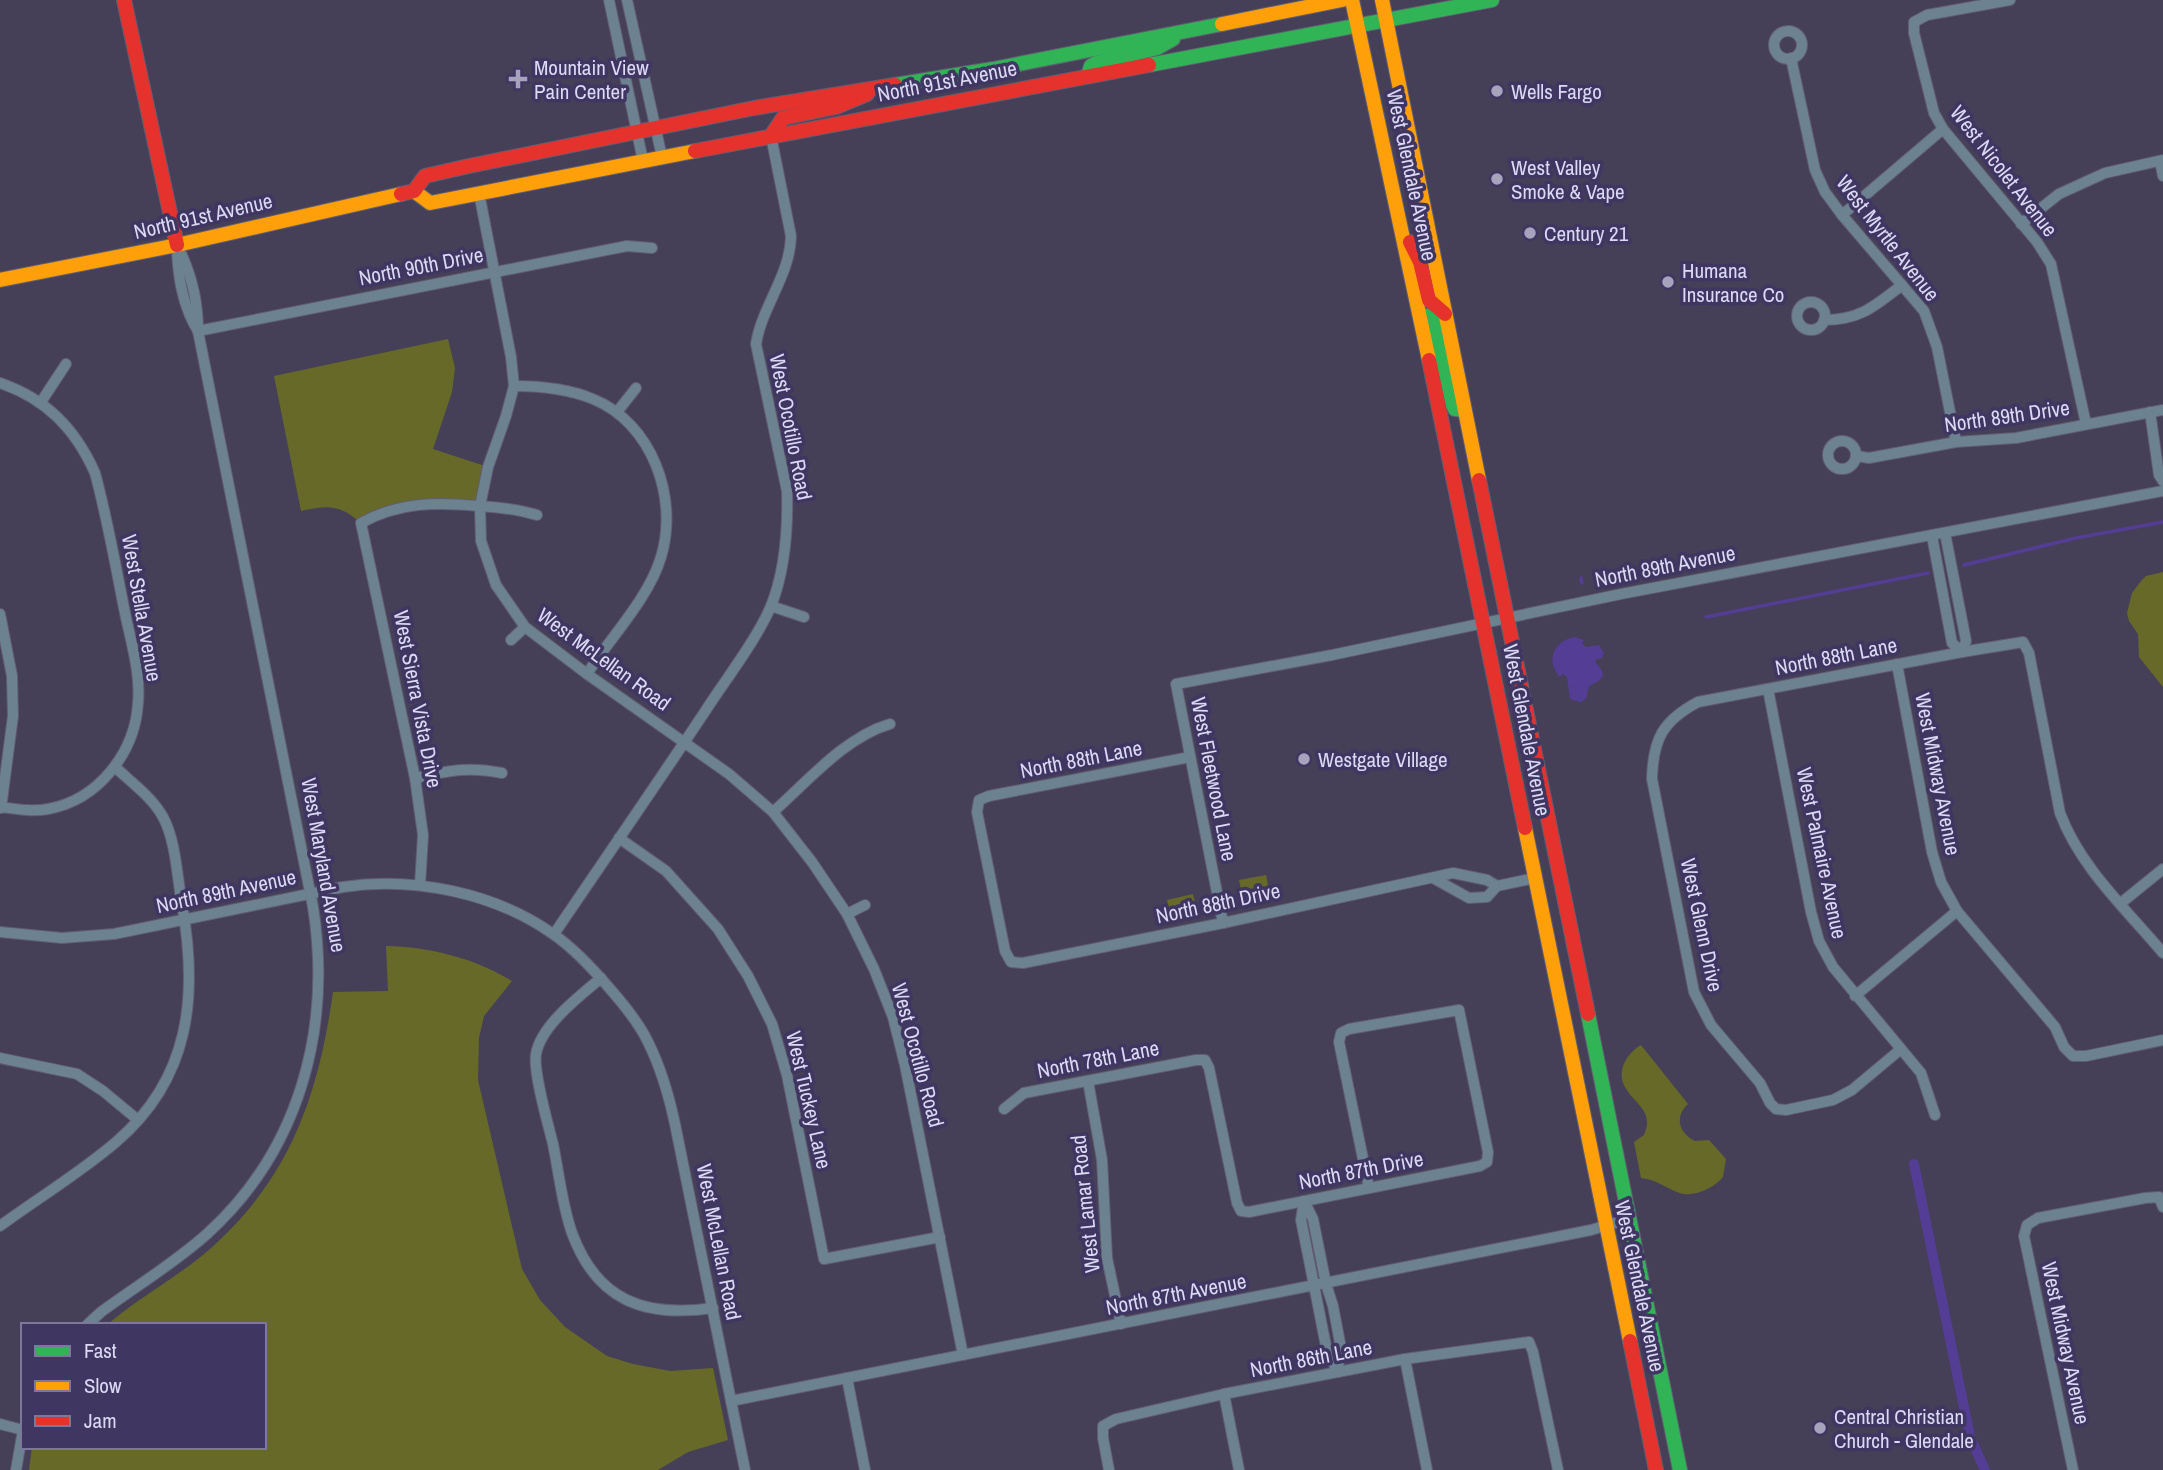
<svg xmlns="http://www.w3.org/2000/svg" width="2163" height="1470" font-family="'Archivo Narrow',sans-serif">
<rect width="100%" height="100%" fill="#454058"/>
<g fill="#676929">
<path d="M448 339 455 368 452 392 433 449 488 467 480 506 446 502 361 523C339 504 327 505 301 511L274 376Z"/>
<path d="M2163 572V687L2139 657 2138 634 2129 621 2127 613 2132 593 2141 581 2146 576Z"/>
<path d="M1266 875 1271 899 1244 904 1239 880Z"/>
<path d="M1193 894 1196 907 1170 913 1167 900Z"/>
<path d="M386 946C430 947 474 958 512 981L484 1016 479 1038 478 1080 522 1269 540 1300 565 1327 607 1356 633 1364 670 1371 713 1368 728 1440 688 1452 658 1470H29L32 1447H264V1325H107C137 1299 172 1280 203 1255 288 1183 318 1099 333 992L388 991Z"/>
<path d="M1641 1045 1688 1104C1674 1117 1679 1133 1695 1141L1709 1140 1726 1159 1723 1177C1714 1188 1692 1199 1677 1192 1664 1187 1655 1179 1641 1178L1634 1142 1644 1135C1655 1111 1634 1104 1625 1087 1616 1071 1627 1053 1641 1045Z"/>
</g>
<path fill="#543d94" d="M1575 637 1584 640 1582 643 1586 647 1599 645 1604 653 1602 658 1597 659 1595 662C1609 676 1602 680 1589 686L1586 699 1580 702 1570 699 1567 677 1563 674 1560 677C1545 661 1554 640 1575 637Z"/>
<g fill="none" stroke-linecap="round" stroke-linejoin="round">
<g stroke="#543d94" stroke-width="3.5">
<path d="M1964 565 2076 538 2163 522"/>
<path d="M1581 578 1582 583"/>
<path d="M1706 617 1928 573"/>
</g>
<path stroke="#543d94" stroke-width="10" d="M1914 1164 1967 1422 1970 1437 1985 1470"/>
<g stroke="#615d72" stroke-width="12">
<g id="street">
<path d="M609 0 643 161"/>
<path d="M627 0 662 157"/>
<path d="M2010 0 1927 15 1914 22V33L1934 113 1943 129 2037 242 2051 264 2086 424"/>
<circle cx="1788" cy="45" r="14"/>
<path d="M1791 58 1815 170 1825 192 1842 215 1924 311 1937 347 1956 442"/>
<path d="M2160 161 2163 176"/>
<path d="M479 193 511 357 514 386 506 416 488 467 480 506 481 541 496 585 525 627 587 674 729 774 773 812 812 862 847 914 874 969 893 1017 905 1065 963 1355"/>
<path d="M1842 215 1943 129"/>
<path d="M2021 224 2059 194 2105 173 2163 160"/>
<path d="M177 250C178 277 183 307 198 331"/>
<circle cx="1811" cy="316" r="14"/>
<path d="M1824 320C1860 320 1875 306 1902 285"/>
<path d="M198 331 627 246 652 248"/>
<path d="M0 383C46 399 75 428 95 473 107 517 115 563 124 608 130 639 141 672 138 703 135 753 98 800 48 809 32 812 16 809 0 807"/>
<path d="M514 386C539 386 569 389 593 399 652 423 679 498 661 557 649 598 610 638 587 674"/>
<path d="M41 402 66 364"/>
<path d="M617 412 636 388"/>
<path d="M2150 412 2159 475 2163 481"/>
<circle cx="1842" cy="455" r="14"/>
<path d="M1856 456 1869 458 1956 442 2016 438 2163 410"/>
<path d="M1945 533 1966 641 1962 652"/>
<path d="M1932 536 1952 643 1962 652"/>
<path d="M771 606 804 617"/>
<path d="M0 614 12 676 13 716 1 808"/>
<path d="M511 640 525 627"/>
<path d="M1897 664 1932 852 1941 882 1957 911 2055 1027 2064 1047 2073 1056H2086L2163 1040"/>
<path d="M1768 689 1811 912 1819 941 1833 967 1921 1073 1935 1115"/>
<path d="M1190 757 989 796 979 800 977 812 1005 951 1011 962 1023 963 1223 923 1453 873 1487 880 1497 886"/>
<path d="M415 778C449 771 467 766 502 773"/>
<path d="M773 812C807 782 845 737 890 724"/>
<path d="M619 838 666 871 718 929 748 976 772 1024 787 1075 824 1259 940 1237"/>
<path d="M1433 878 1469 898 1487 897 1497 886 1535 878"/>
<path d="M420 885 423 835 415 778 361 523C399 502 436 502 478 506 499 507 517 509 537 515"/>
<path d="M2121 903 2163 869"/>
<path d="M847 914 865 905"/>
<path d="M1223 923 1176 684 1332 655 1621 594 2163 491"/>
<path d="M0 932 62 938 114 934 343 887C413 876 495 893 553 934 575 949 594 970 611 990 625 1006 639 1023 648 1042 661 1068 669 1096 675 1124L745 1470"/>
<path d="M554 934C605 859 656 785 706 710 726 679 757 639 771 606 785 571 788 528 787 491L756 344C762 306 790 276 791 236L771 136"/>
<path d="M601 978C580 996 541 1025 536 1054 533 1072 548 1124 553 1144 559 1173 562 1205 572 1233 597 1301 645 1318 713 1308"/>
<path d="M1855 996 1957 911"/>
<path d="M1901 1049 1852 1090 1833 1100 1786 1110 1776 1109 1770 1103 1760 1083 1711 1025 1694 992 1652 779C1653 740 1662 721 1698 702L1962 652 2023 642 2029 653 2060 813C2080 867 2126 909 2163 953"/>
<path d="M0 1058 77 1074 103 1091 138 1120"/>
<path d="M1088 1081 1102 1160 1107 1258 1121 1324"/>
<path d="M1004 1109 1024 1093 1196 1060H1205L1209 1068 1237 1203 1241 1211 1249 1212 1480 1166 1487 1162 1488 1152 1459 1010 1349 1029 1341 1033 1339 1042 1369 1188"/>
<path d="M1304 1201 1313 1219 1326 1284 1333 1306 1340 1343 1338 1372"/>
<path d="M1304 1201 1301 1220 1310 1265 1326 1346 1337 1371"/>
<path d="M0 1226C38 1198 80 1173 116 1142 191 1078 198 995 182 904 177 877 176 841 163 817 152 797 131 782 115 767"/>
<path d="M87 1325 101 1312C136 1286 175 1263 208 1233 300 1149 332 1028 313 907L198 331C198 300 191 272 177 245"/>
<path d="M1405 1359 1427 1470"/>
<path d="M847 1378 865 1470"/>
<path d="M1224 1394 1239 1470"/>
<path d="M731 1401 1591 1230 1628 1219"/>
<path d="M0 1424 23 1430"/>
<path d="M16 1470 23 1430"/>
<path d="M1109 1470 1103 1438V1426L1116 1419 1224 1394 1405 1359 1529 1342 1533 1352 1558 1470"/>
<path d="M2073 1470 2024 1236 2027 1225 2038 1218 2145 1198 2159 1197 2163 1207"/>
</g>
</g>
<g stroke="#615d72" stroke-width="16">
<g id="fast">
<path d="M1149 65 1492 0"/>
<path d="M1088 76 1091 66 1096 63 1157 48 1173 39"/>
<path d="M895 85 993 69 1222 24"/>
<path d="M1420 316H1430L1434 320 1453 405 1455 409 1464 410"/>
<path d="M1588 1014 1680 1470"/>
</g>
</g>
<g stroke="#615d72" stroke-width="16">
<g id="slow">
<path d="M1352 0 1429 360"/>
<path d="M1382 0 1479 480"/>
<path d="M1222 24 1342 0"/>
<path d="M414 191 430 203 695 151"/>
<path d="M0 280 177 245 401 194"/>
<path d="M1525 828 1630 1341"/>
</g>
</g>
<g stroke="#615d72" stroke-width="16">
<g id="jam">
<path d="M124 0 177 245"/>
<path d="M771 136 783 118 836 107 867 94"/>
<path d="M695 151 1149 65"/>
<path d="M401 194 414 191 425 176 469 166 754 108 895 85"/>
<path d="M1410 242 1420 262 1429 300 1445 314"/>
<path d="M1429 360 1525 828"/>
<path d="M1479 480 1588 1014"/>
<path d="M1630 1341 1656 1470"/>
</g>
</g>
<use href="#street" stroke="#6d8291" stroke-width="10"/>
<use href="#fast" stroke="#30b455" stroke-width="14"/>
<use href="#slow" stroke="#ff9f0a" stroke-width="14"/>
<use href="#jam" stroke="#e5322d" stroke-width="14"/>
</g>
<g fill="#a7a3bd" stroke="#3f3662" stroke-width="2.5">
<path d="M514.5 68.5h7v7h7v7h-7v7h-7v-7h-7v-7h7z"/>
<circle cx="1497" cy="91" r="7"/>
<circle cx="1497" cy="179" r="7"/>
<circle cx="1530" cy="233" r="7"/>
<circle cx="1668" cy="282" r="7"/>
<circle cx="1304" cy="759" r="7"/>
<circle cx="1820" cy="1428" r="7"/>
</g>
<g text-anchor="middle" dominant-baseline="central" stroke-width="7" stroke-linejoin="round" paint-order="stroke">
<g font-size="21" fill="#dcd9f4" stroke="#3f3662" text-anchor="start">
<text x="534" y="67">Mountain View<tspan x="534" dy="24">Pain Center</tspan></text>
<text x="1511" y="91">Wells Fargo</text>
<text x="1511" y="167">West Valley<tspan x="1511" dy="24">Smoke &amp; Vape</tspan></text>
<text x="1544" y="233">Century 21</text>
<text x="1682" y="270">Humana<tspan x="1682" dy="24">Insurance Co</tspan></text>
<text x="1318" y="759">Westgate Village</text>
<text x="1834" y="1416">Central Christian<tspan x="1834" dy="24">Church - Glendale</tspan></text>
</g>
<g font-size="21" fill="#dcd9f4" stroke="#3f3662">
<text transform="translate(947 81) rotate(-11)">North 91st Avenue</text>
<text transform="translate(2004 171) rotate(52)">West Nicolet Avenue</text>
<text transform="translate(1412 175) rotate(78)">West Glendale Avenue</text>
<text transform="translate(203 216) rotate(-13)">North 91st Avenue</text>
<text transform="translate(1888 238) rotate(52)">West Myrtle Avenue</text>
<text transform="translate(421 266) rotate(-11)">North 90th Drive</text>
<text transform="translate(2007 416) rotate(-8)">North 89th Drive</text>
<text transform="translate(791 427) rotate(79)">West Ocotillo Road</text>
<text transform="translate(1665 566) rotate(-11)">North 89th Avenue</text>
<text transform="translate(142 608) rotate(80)">West Stella Avenue</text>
<text transform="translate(1836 656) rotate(-11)">North 88th Lane</text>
<text transform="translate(604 659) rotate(36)">West McLellan Road</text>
<text transform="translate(418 699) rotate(79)">West Sierra Vista Drive</text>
<text transform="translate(1527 730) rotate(79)">West Glendale Avenue</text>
<text transform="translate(1081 759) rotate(-11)">North 88th Lane</text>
<text transform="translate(1938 774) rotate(79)">West Midway Avenue</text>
<text transform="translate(1214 779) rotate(79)">West Fleetwood Lane</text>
<text transform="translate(1822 853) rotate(78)">West Palmaire Avenue</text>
<text transform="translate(324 865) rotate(80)">West Maryland Avenue</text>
<text transform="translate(226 891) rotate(-12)">North 89th Avenue</text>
<text transform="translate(1218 903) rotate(-12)">North 88th Drive</text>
<text transform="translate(1702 925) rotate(78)">West Glenn Drive</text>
<text transform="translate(918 1055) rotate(75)">West Ocotillo Road</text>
<text transform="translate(1098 1059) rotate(-11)">North 78th Lane</text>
<text transform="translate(809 1100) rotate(77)">West Tuckey Lane</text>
<text transform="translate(1361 1170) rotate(-11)">North 87th Drive</text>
<text transform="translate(1085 1204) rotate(-96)">West Lamar Road</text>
<text transform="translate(719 1242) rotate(79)">West McLellan Road</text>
<text transform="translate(1640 1286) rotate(78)">West Glendale Avenue</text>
<text transform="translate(1176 1294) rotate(-11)">North 87th Avenue</text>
<text transform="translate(2066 1343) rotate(78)">West Midway Avenue</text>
<text transform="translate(1311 1358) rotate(-11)">North 86th Lane</text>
</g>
</g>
<rect x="21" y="1323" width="245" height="126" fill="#3f3662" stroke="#7e779c" stroke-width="2"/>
<rect x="35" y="1346" width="35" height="10" fill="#30b455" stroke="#7e779c" stroke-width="2"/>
<text x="84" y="1358" font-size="21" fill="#dcd9f4">Fast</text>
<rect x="35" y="1381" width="35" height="10" fill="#ff9f0a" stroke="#7e779c" stroke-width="2"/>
<text x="84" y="1393" font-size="21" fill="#dcd9f4">Slow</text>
<rect x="35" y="1416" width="35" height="10" fill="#e5322d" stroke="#7e779c" stroke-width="2"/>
<text x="84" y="1428" font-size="21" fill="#dcd9f4">Jam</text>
</svg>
